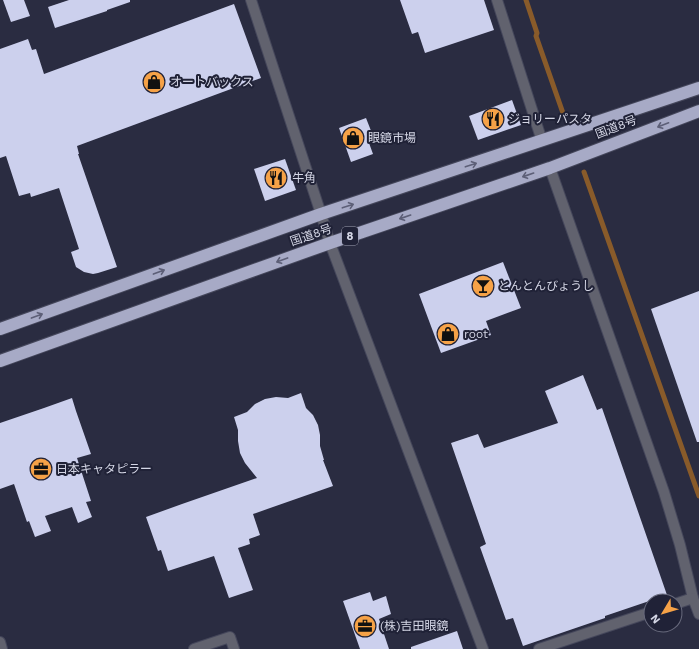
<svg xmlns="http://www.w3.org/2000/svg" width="699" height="649" font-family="'Work Sans','Noto Sans JP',sans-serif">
<rect width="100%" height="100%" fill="#2a2c41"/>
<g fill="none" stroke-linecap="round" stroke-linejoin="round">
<g stroke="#895b2a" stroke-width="5">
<path d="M526 0 537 33 536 36 564 116"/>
<path d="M584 172 699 496"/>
</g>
</g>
<g fill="#ccd0ed">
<path d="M3 0H24L30 16 11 22Z"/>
<path d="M69 0H130V2L107 10V11L55 28 48 7Z"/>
<path d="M400 0H484L494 30 425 53 418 32 412 34Z"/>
<path d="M234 4 261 78 77 146 79 154H78L117 267 98 273 93 274 84 272 76 267 71 252 79 249 59 188 31 197 30 193 19 196 6 156 0 158V49L28 39 32 50 36 49 44 74Z"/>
<path d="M512 100 521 125 478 140 469 116Z"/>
<path d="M366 118 375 141 369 143 373 154 351 162 339 128Z"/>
<path d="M285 159 296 190 265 201 254 169Z"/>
<path d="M503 262 521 308 486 321 491 335 441 353 419 294Z"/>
<path d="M699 291V442H697L651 309Z"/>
<path d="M583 375 597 410 602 408 667 595 605 616V618L523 646 513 618 506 620 480 547 486 544 451 443 478 434 484 448 558 423 545 391Z"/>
<path d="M301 393 306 408 313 415 318 425 320 435V446L324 460H323L333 486 253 514 260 535 249 539 250 544 238 548 253 590 229 598 214 556 168 571 161 550 158 551 146 517 182 504 257 478 245 463 240 453 238 441V430L234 417 247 412 255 404 265 399 276 397 288 398Z"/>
<path d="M72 398 76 411 91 454 77 458 91 501 86 502 92 517 78 523 72 507 45 516 51 531 35 537 29 521 27 522 14 484 0 489V423L44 408Z"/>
<path d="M370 592 373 601 386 596 391 614 379 619 389 649H360L343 601Z"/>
<path d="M457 631 463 649H411V647Z"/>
</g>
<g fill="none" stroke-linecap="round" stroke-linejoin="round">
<g stroke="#45475b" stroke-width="12">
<g id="minor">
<path d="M251 0 321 214 330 243 483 649"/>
<path d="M497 0 542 141"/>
<path d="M550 168 664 492 680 545 693 598 699 614"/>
<path d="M675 604 693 598"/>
<path d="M0 642 2 649"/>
<path d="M194 649 230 637 234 649"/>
<path d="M539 649 651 612"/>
</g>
</g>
<g stroke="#45475b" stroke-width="14">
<g id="highway">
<path d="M0 329 321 214 699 88"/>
<path d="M0 361 330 243 550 168 699 111"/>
</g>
</g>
<use href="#minor" stroke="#61626e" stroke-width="10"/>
<use href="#highway" stroke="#a7aac6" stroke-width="12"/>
</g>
<defs><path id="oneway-shaft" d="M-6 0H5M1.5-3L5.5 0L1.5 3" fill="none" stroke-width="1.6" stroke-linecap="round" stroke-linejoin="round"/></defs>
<g stroke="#5d5f77">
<use href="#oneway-shaft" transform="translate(663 125) rotate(159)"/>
<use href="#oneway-shaft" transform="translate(471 165) rotate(-18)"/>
<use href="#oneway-shaft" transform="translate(528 175) rotate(161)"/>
<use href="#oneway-shaft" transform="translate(348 206) rotate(-18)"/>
<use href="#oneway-shaft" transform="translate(405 217) rotate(161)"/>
<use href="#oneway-shaft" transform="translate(282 260) rotate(160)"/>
<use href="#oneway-shaft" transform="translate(159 272) rotate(-20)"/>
<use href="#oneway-shaft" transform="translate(37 316) rotate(-20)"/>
</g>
<defs>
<g id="shop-disc" transform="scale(1.15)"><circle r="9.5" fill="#f6a247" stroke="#202237"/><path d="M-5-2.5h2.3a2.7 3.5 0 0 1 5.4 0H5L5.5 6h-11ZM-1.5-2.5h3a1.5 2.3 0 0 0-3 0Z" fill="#111"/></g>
<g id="restaurant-disc" transform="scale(1.15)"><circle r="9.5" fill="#f6a247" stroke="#202237"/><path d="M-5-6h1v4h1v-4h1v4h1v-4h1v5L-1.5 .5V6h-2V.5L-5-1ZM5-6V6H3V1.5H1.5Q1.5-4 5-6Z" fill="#111"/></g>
<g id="bar-disc" transform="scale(1.15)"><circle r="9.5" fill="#f6a247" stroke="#202237"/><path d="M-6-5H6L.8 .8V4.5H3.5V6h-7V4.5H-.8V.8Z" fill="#111"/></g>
<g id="office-disc" transform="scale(1.15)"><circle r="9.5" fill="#f6a247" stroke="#202237"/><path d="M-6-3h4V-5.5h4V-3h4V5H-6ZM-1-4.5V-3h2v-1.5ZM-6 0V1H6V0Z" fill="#111"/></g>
</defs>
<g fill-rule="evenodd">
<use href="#shop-disc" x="154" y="82"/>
<use href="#restaurant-disc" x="493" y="119"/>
<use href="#shop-disc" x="353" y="138"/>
<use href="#restaurant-disc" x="276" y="178"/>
<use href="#bar-disc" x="483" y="286"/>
<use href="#shop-disc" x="448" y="334"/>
<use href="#office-disc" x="41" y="469"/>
<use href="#office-disc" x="365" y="626"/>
</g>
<g text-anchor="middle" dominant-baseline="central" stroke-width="4" stroke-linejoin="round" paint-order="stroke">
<rect fill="#202237" stroke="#9ea0b1" stroke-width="1" x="342" y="227" width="16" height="18" rx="3"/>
<g font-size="11" font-weight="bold" fill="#d4d6e5">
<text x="350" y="236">8</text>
</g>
<g font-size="12" fill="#d4d6e5" stroke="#202237" text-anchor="start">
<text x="170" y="82">オートバックス</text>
<text x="508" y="119">ジョリーパスタ</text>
<text x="368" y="138">眼鏡市場</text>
<text x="292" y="178">牛角</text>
<text x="498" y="286">とんとんびょうし</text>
<text x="464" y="334">root</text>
<text x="56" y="469">日本キャタピラー</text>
<text x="380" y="626">(株)吉田眼鏡</text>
</g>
<g font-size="12" fill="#d4d6e5" stroke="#202237">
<text transform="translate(616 127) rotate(-21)">国道8号</text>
<text transform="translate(311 235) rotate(-19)">国道8号</text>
</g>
</g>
<g transform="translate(663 613) rotate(232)"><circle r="19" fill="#202237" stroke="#686a7d"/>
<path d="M0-3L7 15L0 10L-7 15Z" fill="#f6a247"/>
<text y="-6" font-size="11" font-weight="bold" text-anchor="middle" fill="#d4d6e5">N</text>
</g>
</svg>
